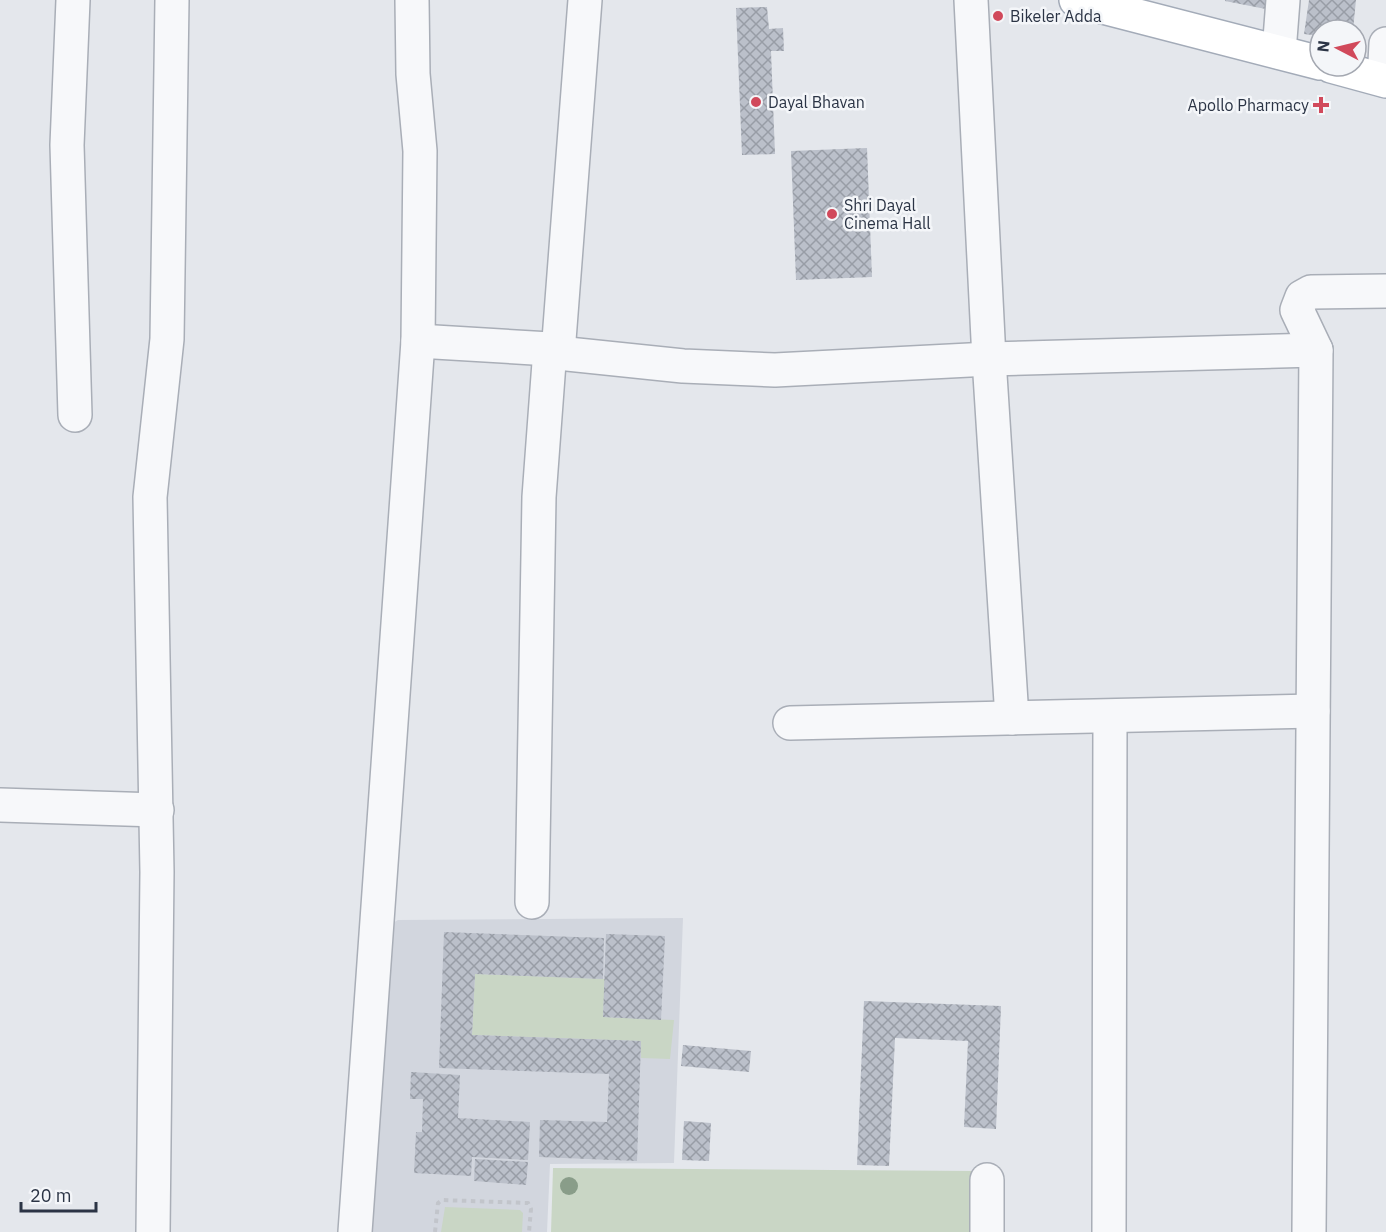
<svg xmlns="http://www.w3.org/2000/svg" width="1386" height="1232" font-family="'IBM Plex Sans',sans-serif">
<defs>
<pattern id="building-cross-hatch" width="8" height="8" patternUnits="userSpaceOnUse" patternTransform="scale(1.5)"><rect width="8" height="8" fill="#bbc0ca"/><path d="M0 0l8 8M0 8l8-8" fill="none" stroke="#989da6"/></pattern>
</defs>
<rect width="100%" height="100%" fill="#e4e7ec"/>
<path fill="#d2d6de" d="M683 918 674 1163 550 1164 547 1232H371L391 924 398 920Z"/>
<g fill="#c9d6c5">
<path d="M475 974 605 979 603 1017 674 1020 670 1059 641 1058V1041L472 1035Z"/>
<path d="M553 1168 975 1171 976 1232H551Z"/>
<path d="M445 1207 520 1210 523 1213 522 1232H441Z"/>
</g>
<g fill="url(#building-cross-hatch)">
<path d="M1276 0V11L1225 1V0Z"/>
<path d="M1309 0H1356L1353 30H1320V36L1304 34Z"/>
<path d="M767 7 769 29 783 28 784 51H771L775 154 742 155 736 8Z"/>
<path d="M867 148 872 277 796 280 791 151Z"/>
<path d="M444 932 604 938 603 979 475 974 472 1035 641 1041 637 1161 539 1157 540 1120 607 1122 609 1074 439 1068Z"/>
<path d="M606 934 665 936 661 1020 603 1017Z"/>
<path d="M864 1001 1001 1006 996 1129 964 1127 968 1041 895 1038 889 1166 857 1165Z"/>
<path d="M683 1045 751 1051 749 1072 681 1066Z"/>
<path d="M411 1072 460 1075 458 1118 530 1122 528 1160 472 1157 471 1176 414 1173 416 1132H422L423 1099H410Z"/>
<path d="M684 1121 711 1123 709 1161 682 1160Z"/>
<path d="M475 1159 528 1162 526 1185 474 1181Z"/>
</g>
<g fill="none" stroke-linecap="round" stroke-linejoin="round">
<g stroke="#a9aeb7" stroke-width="36">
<g id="minor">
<path d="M73 0 67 145 75 415"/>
<path d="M971 0 989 359 1012 718"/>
<path d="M1279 52 1283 0"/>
<path d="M1384 80 1386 44"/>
<path d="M418 341 550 349 558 353 683 366 775 370 989 359 1316 350"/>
<path d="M558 353 585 0"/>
<path d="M790 723 1313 711"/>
<path d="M0 805 157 810"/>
<path d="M532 902 539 497 550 349"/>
<path d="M987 1180V1232"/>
<path d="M153 1232 157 872 150 497 167 339 172 0"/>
<path d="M355 1232 418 341 420 151 413 74 412 0"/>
<path d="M1109 1232 1110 717"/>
<path d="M1309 1232 1316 350 1297 310 1302 297 1311 292 1386 291"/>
</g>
</g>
<g stroke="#a3abb8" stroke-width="36">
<g id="major">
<path d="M1076 0 1320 63"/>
<path d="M1331 66 1386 81"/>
</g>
</g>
<path stroke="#c2c5cb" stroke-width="4" stroke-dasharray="4.5 4.5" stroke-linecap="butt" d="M435 1232 438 1203 442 1200 528 1203 531 1209 529 1232"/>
<use href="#minor" stroke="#f7f8fa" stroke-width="33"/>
<use href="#major" stroke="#fff" stroke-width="33"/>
</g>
<circle fill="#899d89" cx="569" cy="1186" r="9"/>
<g fill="#d1495b" stroke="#f4f6f9" stroke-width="2">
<circle cx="998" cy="16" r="6"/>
<circle cx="756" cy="102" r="6"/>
<path d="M1318 96h6v6h6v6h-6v6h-6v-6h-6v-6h6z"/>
<circle cx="832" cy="214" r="6"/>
</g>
<g text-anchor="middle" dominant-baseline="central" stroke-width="5" stroke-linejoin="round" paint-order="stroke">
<g font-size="16" fill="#2b3445" stroke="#f4f6f9" text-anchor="start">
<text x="1010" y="16">Bikeler Adda</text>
<text x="768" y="102">Dayal Bhavan</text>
<text x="1309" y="105" text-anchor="end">Apollo Pharmacy</text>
<text x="844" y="205">Shri Dayal<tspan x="844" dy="18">Cinema Hall</tspan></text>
</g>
</g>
<g transform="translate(1338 48) rotate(277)"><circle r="28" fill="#f4f6f9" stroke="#a4a8b1" stroke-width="1.5"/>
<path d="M0-4.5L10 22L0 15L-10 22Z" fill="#d1495b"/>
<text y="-9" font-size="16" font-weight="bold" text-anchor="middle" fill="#2b3445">N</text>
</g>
<path d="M21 1202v9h75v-9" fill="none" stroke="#2b3445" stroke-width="3"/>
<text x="30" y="1202" font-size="18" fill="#2b3445" stroke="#f4f6f9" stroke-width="4.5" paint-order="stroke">20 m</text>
</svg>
